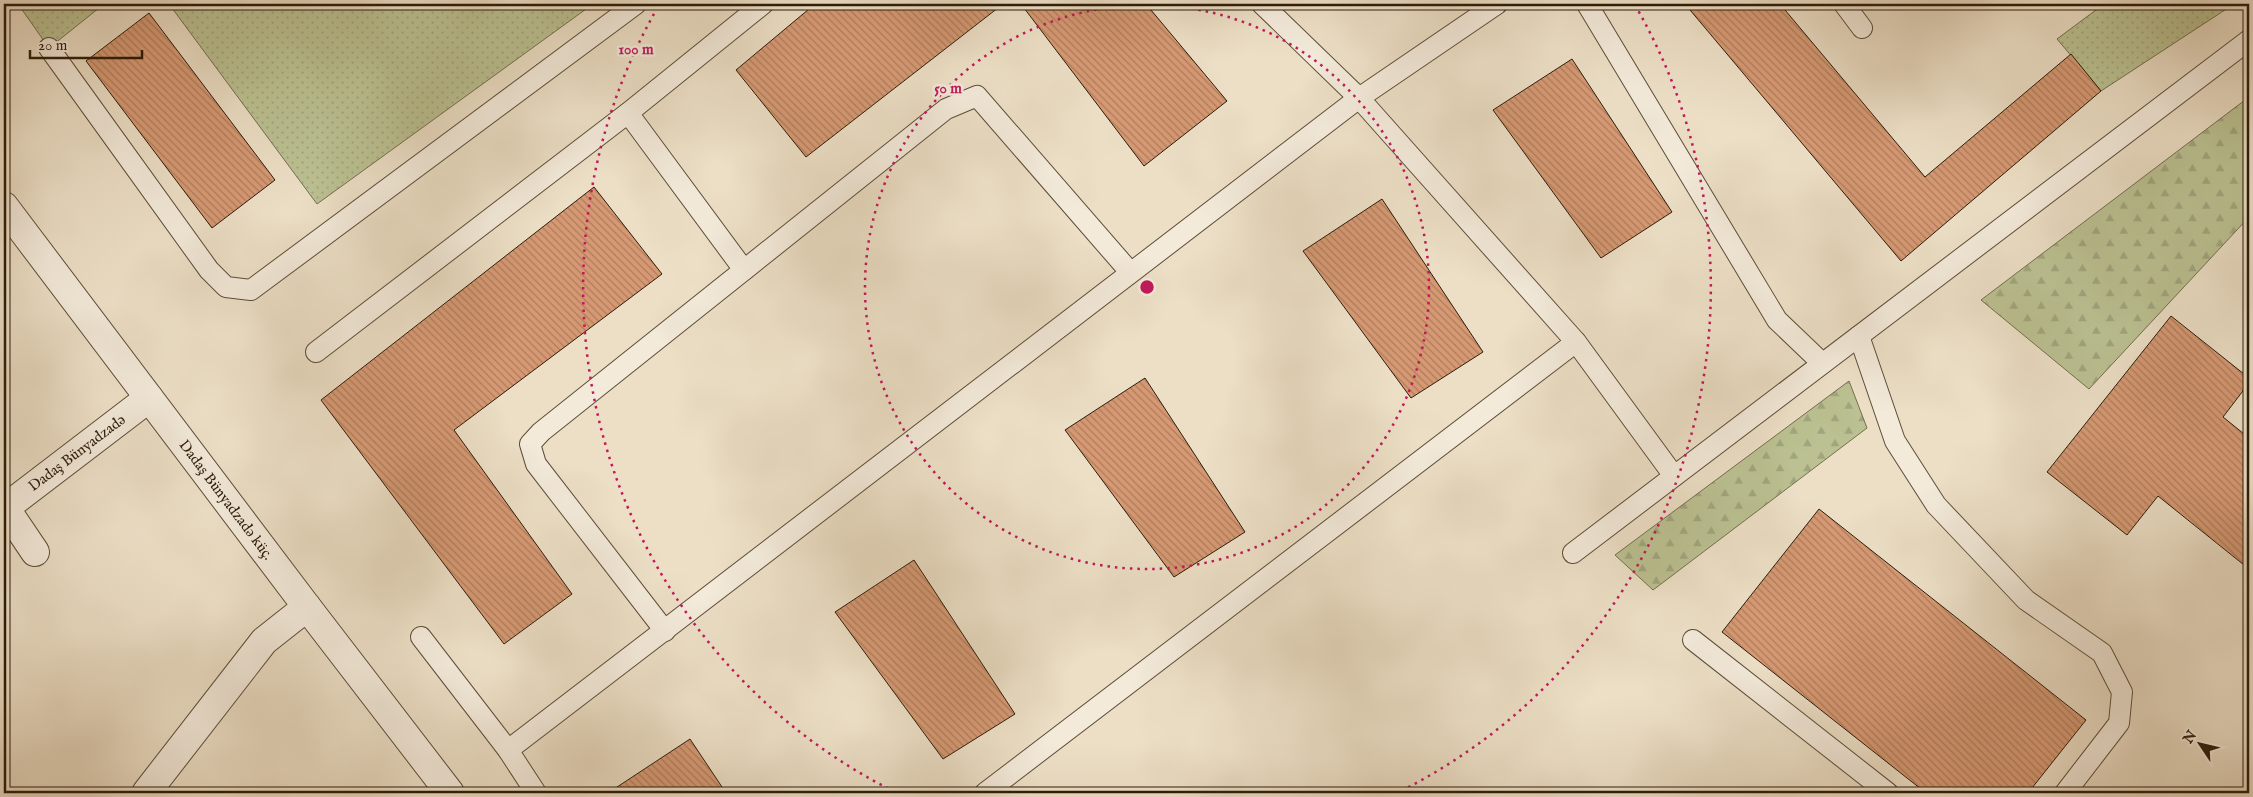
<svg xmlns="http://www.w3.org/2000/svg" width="2253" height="797" font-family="'IM FELL English',serif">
<defs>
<pattern id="forest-firs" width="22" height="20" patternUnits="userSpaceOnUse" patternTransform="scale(1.25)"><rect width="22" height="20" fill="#bbc192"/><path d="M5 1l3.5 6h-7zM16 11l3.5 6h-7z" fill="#a1a57d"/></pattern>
<pattern id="park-dots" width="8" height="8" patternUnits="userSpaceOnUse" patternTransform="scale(1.25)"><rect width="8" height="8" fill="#bbc192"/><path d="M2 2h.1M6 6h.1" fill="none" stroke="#a1a57d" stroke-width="1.8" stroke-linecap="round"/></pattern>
<pattern id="building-back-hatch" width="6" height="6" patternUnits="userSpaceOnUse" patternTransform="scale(1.25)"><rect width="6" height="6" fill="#d69973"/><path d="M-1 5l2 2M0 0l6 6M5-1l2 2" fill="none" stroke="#ae7c5d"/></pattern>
</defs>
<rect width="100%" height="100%" fill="#ecdfc6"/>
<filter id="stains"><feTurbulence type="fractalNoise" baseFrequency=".004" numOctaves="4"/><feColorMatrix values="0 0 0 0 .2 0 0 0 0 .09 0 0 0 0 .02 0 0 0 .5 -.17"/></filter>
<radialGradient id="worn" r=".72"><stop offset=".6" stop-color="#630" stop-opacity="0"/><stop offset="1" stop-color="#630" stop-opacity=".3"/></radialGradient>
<g fill="url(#forest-firs)" stroke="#746e4e">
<path d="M2249 97V217L2089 389 1981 300Z"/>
<path d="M1849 381 1867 428 1653 590 1615 555Z"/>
</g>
<g fill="url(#park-dots)" stroke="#746e4e">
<path d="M18 4H104L49 48Z"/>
<path d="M169 4H593L317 204Z"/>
<path d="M2104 4H2234L2101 91 2057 39Z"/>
</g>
<g fill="url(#building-back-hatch)" stroke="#2d1c0a">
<path d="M815 4H1003L806 157 736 70Z"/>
<path d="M1021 4H1146L1227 101 1144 166Z"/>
<path d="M1685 4H1780L1925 177 2071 54 2101 91 1901 261Z"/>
<path d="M149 13 275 180 212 228 86 61Z"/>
<path d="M1572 59 1672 212 1601 258 1493 110Z"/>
<path d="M594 187 662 274 454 430 572 594 504 644 321 400Z"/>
<path d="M1382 199 1483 352 1411 398 1303 251Z"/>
<path d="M2171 316 2249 378V383L2223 417 2249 438V569L2158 496 2127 535 2047 472Z"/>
<path d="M1145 378 1245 532 1174 577 1065 430Z"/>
<path d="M1819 509 2086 720 2028 793H1926L1722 632Z"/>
<path d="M914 560 1015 714 943 759 835 612Z"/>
<path d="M690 739 726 793H613L611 791Z"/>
</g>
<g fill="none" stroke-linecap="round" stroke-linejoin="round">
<g stroke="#5d4d39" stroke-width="22">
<g id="service">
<path d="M1262 4 1359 98 1576 342"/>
<path d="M1587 4 1777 320 1822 363"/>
<path d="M1844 4 1862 28"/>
<path d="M49 48 209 270 226 287 251 290 636 4"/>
<path d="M628 113 744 270"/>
<path d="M1859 336 1895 441 1936 505 2026 600 2102 653 2122 692 2119 723 2065 793"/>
<path d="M316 352 628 113 763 4"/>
<path d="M1573 553 2249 40"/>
<path d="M665 631 536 464 530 444 541 432 946 109 977 96 1130 272"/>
<path d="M421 637 508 750 536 793"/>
<path d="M1693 640 1888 793"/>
<path d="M508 750 1359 98 1497 4"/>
<path d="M985 793 1576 342 1674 476"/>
</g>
</g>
<g stroke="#5d4d39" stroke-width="30">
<g id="minor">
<path d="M4 506 35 552"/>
<path d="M5 508 149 398"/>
<path d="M146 793 264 641 307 607"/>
</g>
</g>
<g stroke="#5d4d39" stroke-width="30">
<path id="tertiary" d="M4 206 307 607 450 793"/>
</g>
<use href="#service" stroke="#f3eada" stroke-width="20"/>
<use href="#minor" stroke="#f3eada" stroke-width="28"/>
<use href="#tertiary" stroke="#f3eada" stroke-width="28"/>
</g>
<g fill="none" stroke="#c2185b" stroke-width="2.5" stroke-dasharray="2.5 5">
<circle cx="1147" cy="287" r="282"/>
<path d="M895 792A564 564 0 0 1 659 5M1635 5A564 564 0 0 1 1399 792"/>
</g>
<g text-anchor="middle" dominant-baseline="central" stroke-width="5" stroke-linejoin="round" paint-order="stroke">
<g font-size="15" fill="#2d1c0a" stroke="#f3eada">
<text transform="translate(77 453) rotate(-37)">Dadaş Bünyadzadə</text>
<text transform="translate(226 500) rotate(53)">Dadaş Bünyadzadə küç.</text>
</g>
</g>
<circle cx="1147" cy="287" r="8" fill="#c2185b" stroke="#f3eada" stroke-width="2.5"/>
<g font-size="15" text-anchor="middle" font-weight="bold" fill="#c2185b" stroke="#f3eada" stroke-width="5" stroke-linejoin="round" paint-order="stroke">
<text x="636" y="54">100 m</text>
<text x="948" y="93">50 m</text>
</g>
<rect width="2253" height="797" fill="none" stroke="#ecdfc6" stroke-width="20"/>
<rect x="5" y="5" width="2243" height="787" fill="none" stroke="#2d1c0a" stroke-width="2.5"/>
<rect x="10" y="10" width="2233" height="777" fill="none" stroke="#2d1c0a"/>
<g transform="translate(2200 744) rotate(305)" stroke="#f3eada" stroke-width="4" paint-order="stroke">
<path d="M0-4L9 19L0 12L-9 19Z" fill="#2d1c0a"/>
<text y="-8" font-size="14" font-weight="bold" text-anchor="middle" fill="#2d1c0a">N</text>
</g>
<path d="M30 50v8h112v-8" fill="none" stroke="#2d1c0a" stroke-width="2.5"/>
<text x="38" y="50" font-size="15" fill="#2d1c0a" stroke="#f3eada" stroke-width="4" paint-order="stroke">20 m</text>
<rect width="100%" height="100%" filter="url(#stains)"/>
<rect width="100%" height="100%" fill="url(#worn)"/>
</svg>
